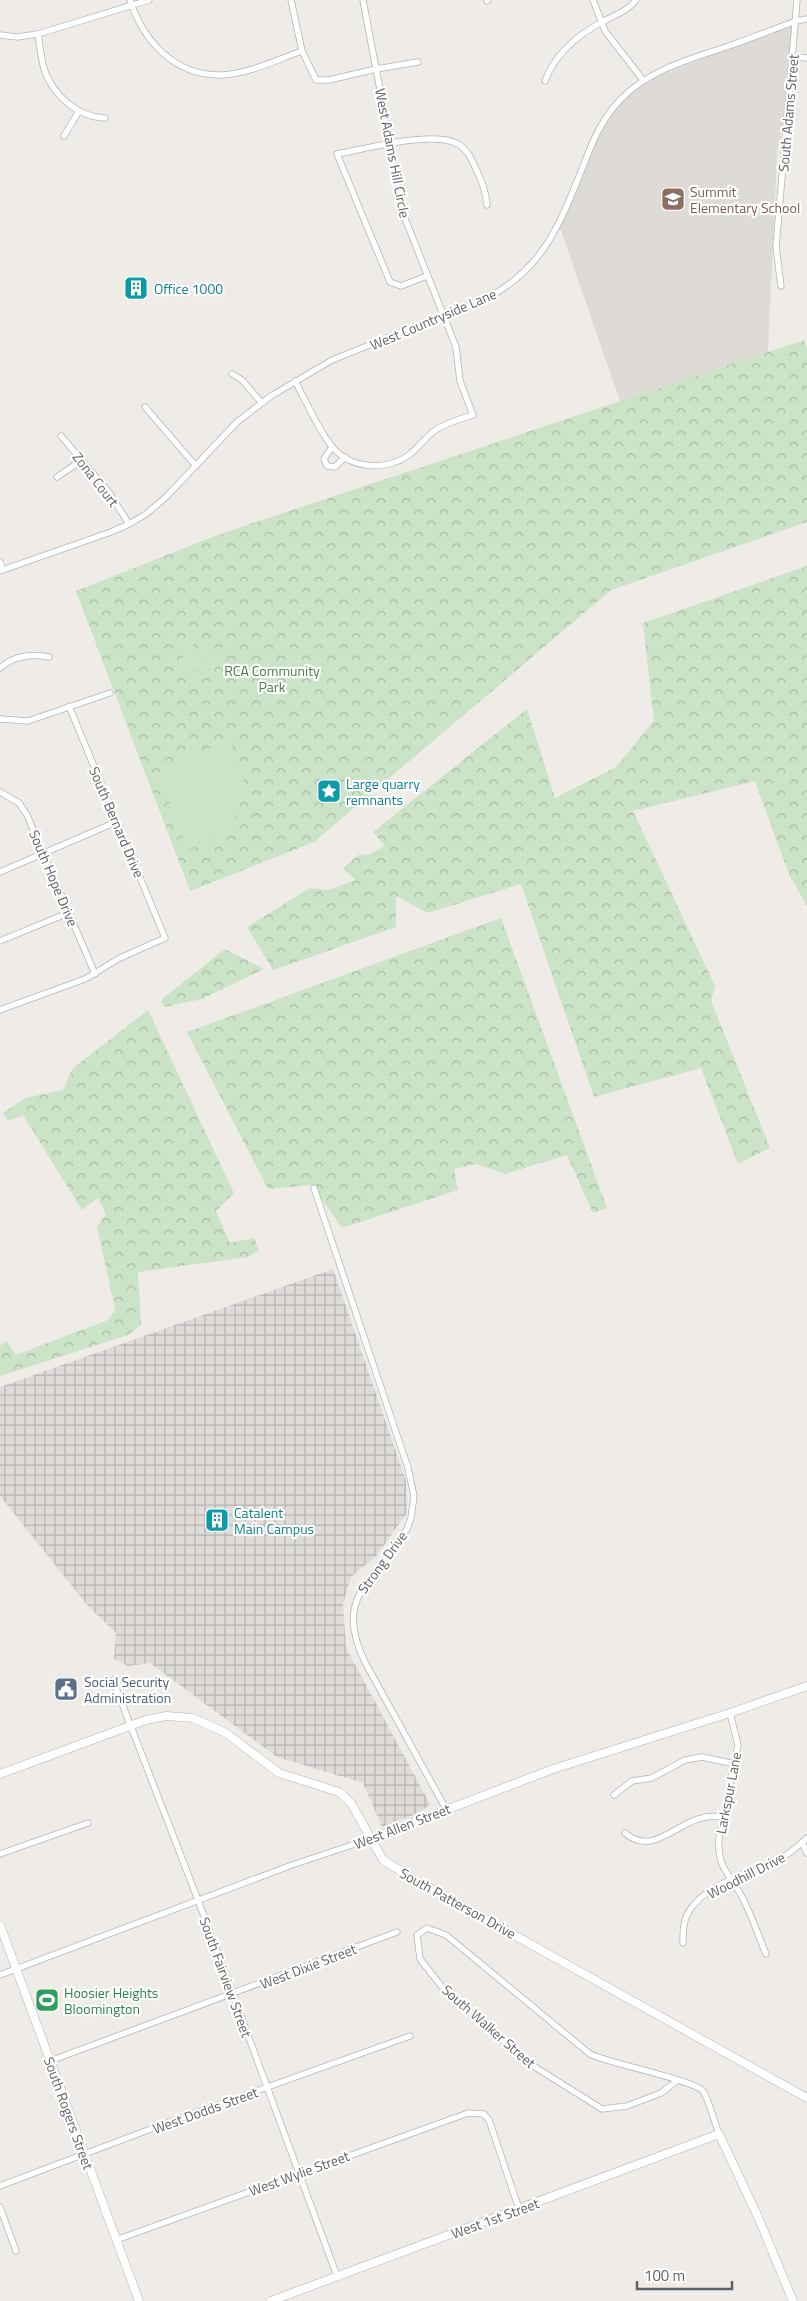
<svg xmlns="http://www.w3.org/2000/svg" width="807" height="2301" font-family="'Titillium Web',sans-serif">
<defs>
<pattern id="industrial-grid" width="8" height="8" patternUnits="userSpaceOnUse" patternTransform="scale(1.25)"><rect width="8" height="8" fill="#dedbd9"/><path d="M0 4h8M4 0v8" fill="none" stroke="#b7b5b4"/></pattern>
<pattern id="forest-crowns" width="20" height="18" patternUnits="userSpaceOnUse" patternTransform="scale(1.25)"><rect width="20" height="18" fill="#cbe3c7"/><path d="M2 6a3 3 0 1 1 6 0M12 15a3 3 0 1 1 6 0" fill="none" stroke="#a8bba5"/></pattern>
</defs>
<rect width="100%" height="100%" fill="#efece7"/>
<path fill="url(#industrial-grid)" d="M333 1269 406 1481 407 1513 377 1555 351 1577 343 1604 346 1648 430 1804 421 1812 382 1827 363 1783 277 1757 150 1663 128 1666 114 1659 116 1633 88 1606 0 1496V1387Z"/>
<path fill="#dedbd6" d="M798 21 789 93 777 155 768 352 620 401 559 225 603 117 645 81Z"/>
<g fill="url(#forest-crowns)">
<path d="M804 340 807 349V522L611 590 314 842 190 891 76 591 220 534Z"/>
<path d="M807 566V906L789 874 755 781 633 811 715 986 711 1001 770 1148 738 1164 701 1068 594 1097 521 884 428 913 396 896V927L273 970 247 927 310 888 328 890 356 880 343 868 360 854 368 855 385 846 373 832 527 709 555 798 616 767 654 721 643 623Z"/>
<path d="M501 918 607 1208 593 1213 567 1155 505 1174 477 1164 454 1169 458 1190 342 1228 312 1185 268 1189 187 1032Z"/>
<path d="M225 949 264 969 202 999 164 1007 161 1000Z"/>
<path d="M148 1010 234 1193 216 1211 230 1243 254 1238 259 1250 248 1257 138 1272 141 1325 128 1335 0 1376V1346L6 1341 16 1355 108 1320 115 1309 97 1227 106 1214 98 1198 82 1210 23 1115 8 1121 3 1113 25 1098 63 1090 72 1069Z"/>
</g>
<g fill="#cbe3c7">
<path d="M210 638 219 661 205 666 196 643Z"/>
<path d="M193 644 203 668 189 673 180 649Z"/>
<path d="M230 740C234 752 243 768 244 781 245 818 218 837 188 850L158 773 165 766Z"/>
</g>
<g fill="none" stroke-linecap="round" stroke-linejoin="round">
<g stroke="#b2b4b7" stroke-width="7">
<g id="minor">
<path d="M130 0C143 41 175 76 221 75 249 74 276 60 302 51"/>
<path d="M291 0 302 51 316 80H329L376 69 418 62"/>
<path d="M593 0 605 31 643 80"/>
<path d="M487 1 488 0"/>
<path d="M38 34C40 46 41 58 44 69 53 95 77 117 105 118"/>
<path d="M0 35 17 37 38 34 149 0"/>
<path d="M793 57 807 58"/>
<path d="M545 81C555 54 579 34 604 21 615 15 629 10 636 0"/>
<path d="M64 136 79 111"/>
<path d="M427 276 401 286 390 282 337 154C366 149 433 130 458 144 467 149 472 160 476 169 482 181 486 192 487 205"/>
<path d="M781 286 776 247 797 0"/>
<path d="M232 374 242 380 261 402"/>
<path d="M295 381C306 401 317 427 330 444 348 469 385 472 409 455 418 448 425 438 434 431 445 423 460 419 473 415L460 381 456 347 404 216 363 0"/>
<path d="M145 407 196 466"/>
<path d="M61 436 108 491 129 524"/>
<path d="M332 447 324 459 327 466 335 467 345 457"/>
<path d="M57 477 82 460"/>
<path d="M0 562 3 570"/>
<path d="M0 571 111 532 129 524 146 514 166 497 237 422 271 396 332 360 487 298C545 268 561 221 584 164 593 140 603 117 621 99 650 69 691 59 729 46 752 38 774 29 796 21L807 19"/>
<path d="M0 668C15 655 31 654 49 657"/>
<path d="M0 719 28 721 110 693"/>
<path d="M0 792 19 803 27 815 95 974"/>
<path d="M0 872 116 822"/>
<path d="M0 941 68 913"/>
<path d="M0 1010 85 979 120 958 165 938 69 706"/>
<path d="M314 1188 408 1468 414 1496 411 1518 407 1529C376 1581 331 1595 366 1664L446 1809"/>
<path d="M113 1680 198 1900 337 2276"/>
<path d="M730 1713 738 1745 719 1838C717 1867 728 1872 741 1895 751 1913 758 1935 766 1954"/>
<path d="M614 1795 632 1781 652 1778 685 1760 702 1757 735 1764"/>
<path d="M625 1833C658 1861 682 1809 723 1817"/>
<path d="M802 1842 807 1853"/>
<path d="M0 1854 88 1823"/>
<path d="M683 1943C683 1933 683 1922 688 1913 704 1883 755 1872 783 1857 792 1852 799 1845 807 1838"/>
<path d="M0 1975 292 1865 370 1839"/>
<path d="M50 2061 397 1932"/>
<path d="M678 2080 661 2093 627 2106 602 2109 530 2064 446 1992 420 1959 417 1935 427 1928 446 1935 590 2054C611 2064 693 2080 703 2091 709 2100 715 2124 719 2134"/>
<path d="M0 2186 156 2127 410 2036"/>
<path d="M0 2207 16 2251"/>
<path d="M116 2240 468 2113 484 2114 489 2120 519 2209"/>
</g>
</g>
<g stroke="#b2b4b7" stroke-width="9">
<g id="tertiary">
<path d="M0 1774 146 1720 166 1716 193 1718 226 1733 279 1773 339 1792 351 1803 383 1860 410 1877 807 2098"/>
<path d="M370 1839 553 1769 730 1713 807 1686"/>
<path d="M0 1925 139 2301"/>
<path d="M271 2301 719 2134 758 2217 793 2301"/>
</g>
</g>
<use href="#minor" stroke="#fff" stroke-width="5.5"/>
<use href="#tertiary" stroke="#fff" stroke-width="8"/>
</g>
<defs>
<g id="school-square" transform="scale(1.25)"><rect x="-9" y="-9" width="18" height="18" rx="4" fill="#8d6e63" stroke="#fff"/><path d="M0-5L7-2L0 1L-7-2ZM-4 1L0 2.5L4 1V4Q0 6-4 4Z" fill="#fff"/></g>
<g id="building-square" transform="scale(1.25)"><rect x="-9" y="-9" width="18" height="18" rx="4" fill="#0f9aa8" stroke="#fff"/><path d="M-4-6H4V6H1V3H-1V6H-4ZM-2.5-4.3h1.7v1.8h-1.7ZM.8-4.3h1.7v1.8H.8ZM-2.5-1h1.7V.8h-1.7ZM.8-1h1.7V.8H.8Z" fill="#fff"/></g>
<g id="sight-square" transform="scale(1.25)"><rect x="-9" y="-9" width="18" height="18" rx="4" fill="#0f9aa8" stroke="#fff"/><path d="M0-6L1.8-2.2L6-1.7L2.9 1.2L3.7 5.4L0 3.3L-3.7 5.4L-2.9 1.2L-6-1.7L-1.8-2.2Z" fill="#fff"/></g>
<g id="civic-square" transform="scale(1.25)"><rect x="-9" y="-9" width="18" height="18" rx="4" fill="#5c6f8a" stroke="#fff"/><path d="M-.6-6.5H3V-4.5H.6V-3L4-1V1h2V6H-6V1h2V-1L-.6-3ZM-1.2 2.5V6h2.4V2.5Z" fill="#fff"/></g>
<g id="stadium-square" transform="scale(1.25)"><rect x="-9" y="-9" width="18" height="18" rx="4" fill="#2e9e5b" stroke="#fff"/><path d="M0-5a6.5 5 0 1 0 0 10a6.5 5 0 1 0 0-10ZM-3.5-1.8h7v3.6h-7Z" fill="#fff"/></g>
</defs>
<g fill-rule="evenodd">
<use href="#school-square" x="673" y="199"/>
<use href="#building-square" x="136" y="288"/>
<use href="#sight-square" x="329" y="791"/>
<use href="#building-square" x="217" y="1520"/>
<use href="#civic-square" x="66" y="1689"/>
<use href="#stadium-square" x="47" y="2000"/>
</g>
<g text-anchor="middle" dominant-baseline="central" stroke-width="4.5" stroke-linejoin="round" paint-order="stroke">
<g font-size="14" fill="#5f6265" stroke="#fff">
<text transform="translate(788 113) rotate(-85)">South Adams Street</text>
<text transform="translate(393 153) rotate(79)">West Adams Hill Circle</text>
<text transform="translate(433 319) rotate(-23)">West Countryside Lane</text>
<text transform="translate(96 479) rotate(52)">Zona Court</text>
<text transform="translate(117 822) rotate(67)">South Bernard Drive</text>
<text transform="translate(54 878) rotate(67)">South Hope Drive</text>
<text transform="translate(382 1562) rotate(-54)">Strong Drive</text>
<text transform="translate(728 1793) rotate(-79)">Larkspur Lane</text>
<text transform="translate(402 1826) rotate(-21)">West Allen Street</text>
<text transform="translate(746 1875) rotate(-27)">Woodhill Drive</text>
<text transform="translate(458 1903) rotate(29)">South Patterson Drive</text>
<text transform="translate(308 1966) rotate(-21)">West Dixie Street</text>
<text transform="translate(226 1977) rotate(70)">South Fairview Street</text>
<text transform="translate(489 2026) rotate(41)">South Walker Street</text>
<text transform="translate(205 2110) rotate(-20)">West Dodds Street</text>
<text transform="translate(69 2113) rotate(70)">South Rogers Street</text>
<text transform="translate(299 2173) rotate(-20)">West Wylie Street</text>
<text transform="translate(495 2218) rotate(-20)">West 1st Street</text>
</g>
<g font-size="14" fill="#785e54" stroke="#fff" text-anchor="start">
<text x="690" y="191">Summit<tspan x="690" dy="16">Elementary School</tspan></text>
</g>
<g font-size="14" fill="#0d838f" stroke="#fff" text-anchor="start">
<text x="154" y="288">Office 1000</text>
<text x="346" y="783">Large quarry<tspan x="346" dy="16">remnants</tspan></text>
<text x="234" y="1512">Catalent<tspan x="234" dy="16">Main Campus</tspan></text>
</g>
<g font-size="14" fill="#468241" stroke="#fff">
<text x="272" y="670">RCA Community<tspan x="272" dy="16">Park</tspan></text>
</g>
<g font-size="14" fill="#4e5e75" stroke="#fff" text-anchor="start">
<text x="84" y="1681">Social Security<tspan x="84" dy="16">Administration</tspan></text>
</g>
<g font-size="14" fill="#27864d" stroke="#fff" text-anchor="start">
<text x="64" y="1992">Hoosier Heights<tspan x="64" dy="16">Bloomington</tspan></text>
</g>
</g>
<path d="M637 2281v8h95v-8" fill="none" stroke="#5f6265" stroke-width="2.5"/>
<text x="644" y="2281" font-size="15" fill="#5f6265" stroke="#ffffff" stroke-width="4" paint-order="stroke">100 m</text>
</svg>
